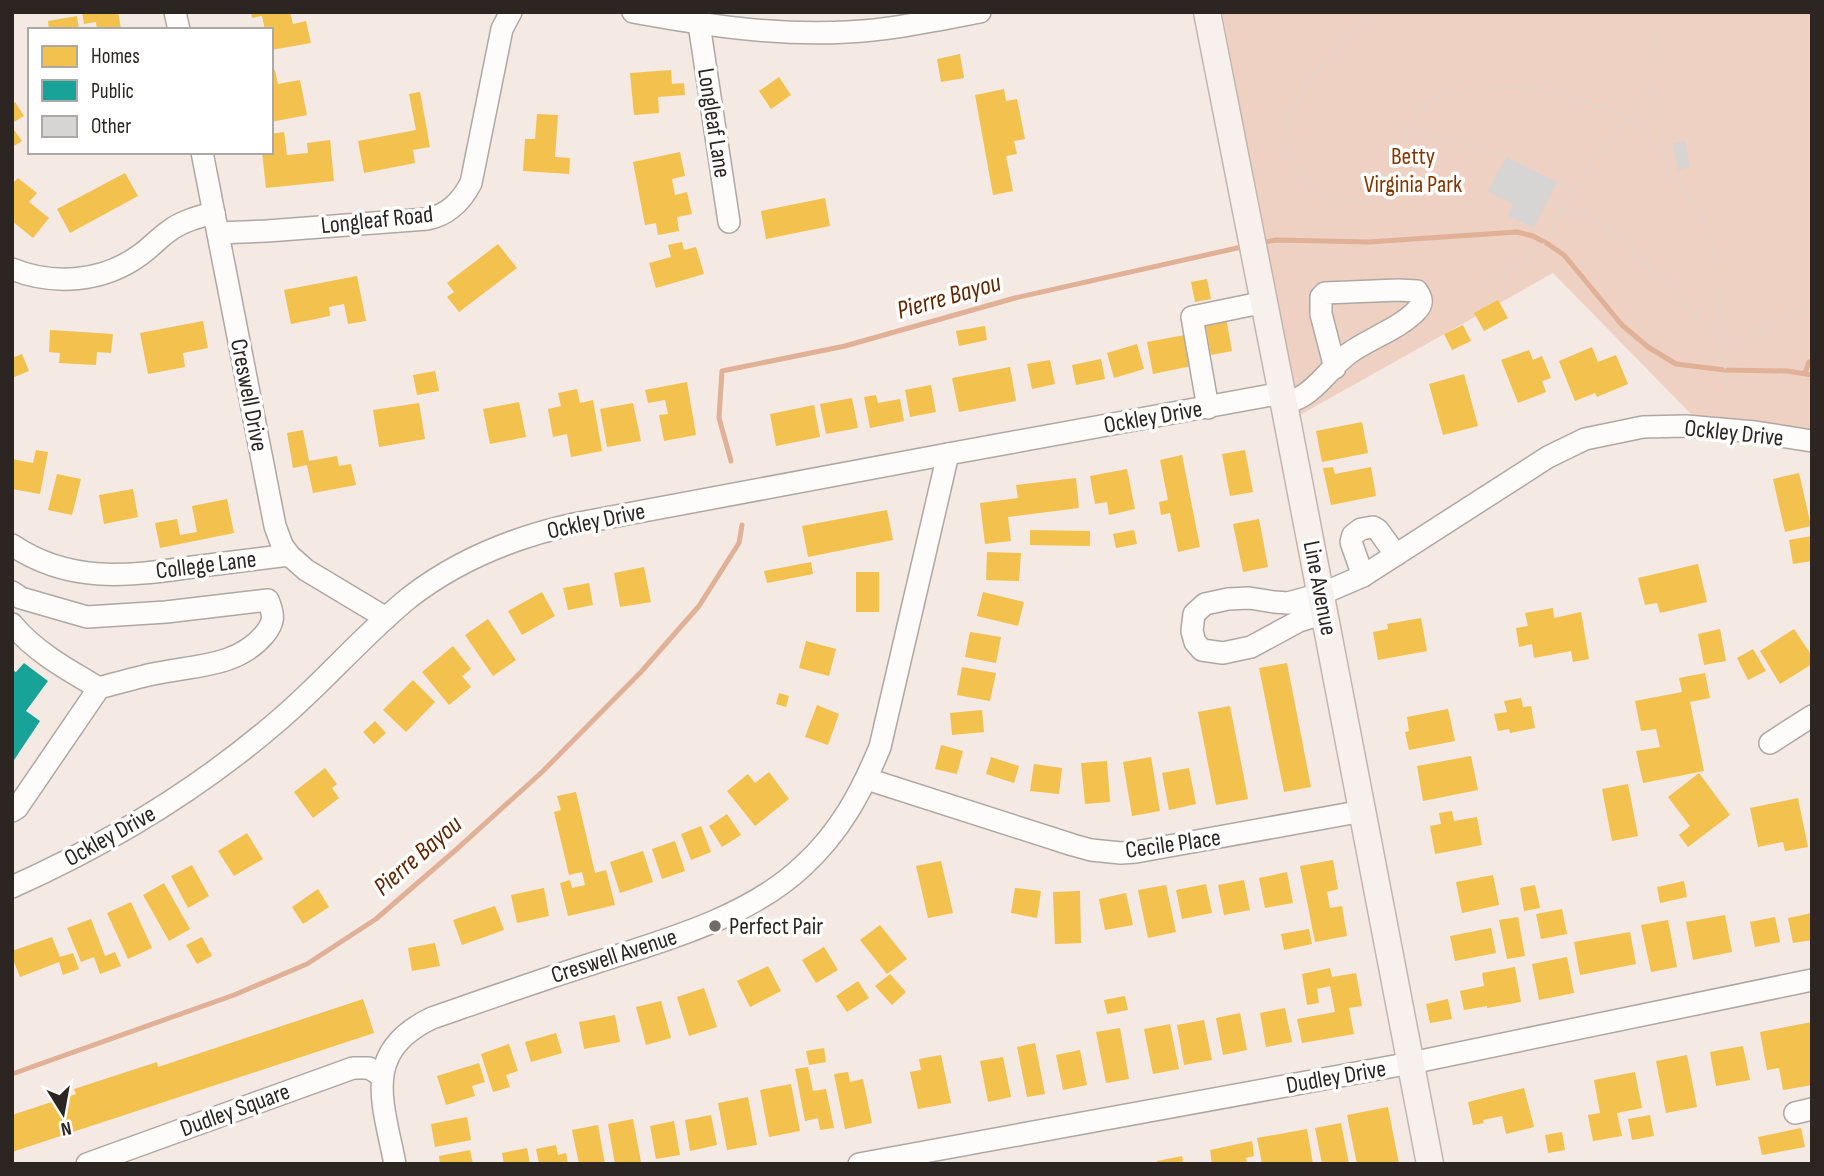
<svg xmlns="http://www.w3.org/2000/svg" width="1824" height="1176" font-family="'Sofia Sans Condensed',sans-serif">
<rect width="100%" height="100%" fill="#f4e9e3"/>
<path fill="#eed1c2" d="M1222 12H1812V434L1746 419 1692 415 1553 273 1298 416Z"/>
<g fill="#f2c14e">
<path d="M82 12H118L121 29 97 30 96 22 84 24Z"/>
<path d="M251 12H290L293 24 306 21 311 43 271 50V30H265L262 16 252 18Z"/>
<path d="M77 16 79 30H49L48 21Z"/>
<path d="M960 54 964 78 941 82 937 59Z"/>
<path d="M275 70 278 84 300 80 307 115 271 122V71Z"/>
<path d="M671 70 672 84 684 83 685 95 658 97 659 113 634 115 630 73Z"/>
<path d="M779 77 791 95 771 109 759 91Z"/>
<path d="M1004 89 1006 101 1017 99 1025 139 1014 141 1017 154 1006 156 1013 191 993 195 975 95Z"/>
<path d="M420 92 430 147 413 150 415 163 364 173 358 141 416 130 409 94Z"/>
<path d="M15 102 24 116 12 123V104Z"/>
<path d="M537 114 558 115 555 157 570 158 569 174 523 171 525 139H535Z"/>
<path d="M12 127 22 141 12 147Z"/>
<path d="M284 132 287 155 308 153 307 143 330 140 334 181 266 188 262 152H271V134Z"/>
<path d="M680 152 685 176 672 179 675 195 687 192 692 214 677 217 679 231 658 235 656 223 645 225 633 162Z"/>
<path d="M125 173 138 196 70 233 57 209Z"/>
<path d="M18 178 37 193 29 202 49 218 33 238 12 221V184Z"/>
<path d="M825 198 830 226 766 239 761 211Z"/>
<path d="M682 242 684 250 696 247 704 274 656 288 649 263 671 257 668 245Z"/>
<path d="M498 244 517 268 459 312 447 297 454 292 447 283Z"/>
<path d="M357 276 366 321 348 324 344 304 329 307 330 316 291 324 284 290Z"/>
<path d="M1207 279 1211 299 1195 302 1191 282Z"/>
<path d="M1498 300 1508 318 1484 331 1474 313Z"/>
<path d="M1226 317 1232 351 1211 355 1205 321Z"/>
<path d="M203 321 208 348 183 353 185 367 148 374 140 333Z"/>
<path d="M1463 325 1471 341 1452 350 1444 334Z"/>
<path d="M985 326 987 340 959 346 956 331Z"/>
<path d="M50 330 113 334 111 353 97 352 96 365 59 363 60 353 49 352Z"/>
<path d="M1190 334 1196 365 1153 374 1147 342Z"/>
<path d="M1137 344 1144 369 1114 378 1107 353Z"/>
<path d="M1592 347 1598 362 1616 355 1628 384 1597 397 1595 393 1575 401 1559 361Z"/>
<path d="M1529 350 1533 360 1542 356 1551 378 1542 381 1546 392 1518 403 1501 360Z"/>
<path d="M22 354 29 371 12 378V358Z"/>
<path d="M1101 359 1105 379 1076 385 1072 365Z"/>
<path d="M1050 360 1055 384 1032 389 1027 364Z"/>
<path d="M1010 367 1016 401 959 412 952 378Z"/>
<path d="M435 371 439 391 417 395 413 375Z"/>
<path d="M1464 374 1478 426 1443 435 1429 384Z"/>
<path d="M687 382 696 435 664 441 659 415 668 414 665 400 648 403 645 390Z"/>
<path d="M931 385 936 412 910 417 905 390Z"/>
<path d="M577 389 580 403 593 400 602 451 571 457 567 434 553 437 548 409 561 406 558 393Z"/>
<path d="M876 395 878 403 900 399 904 421 870 428 864 397Z"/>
<path d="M852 398 858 428 826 434 820 404Z"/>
<path d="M519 402 526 437 490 444 483 409Z"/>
<path d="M419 403 425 439 379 447 373 410Z"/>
<path d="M633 403 641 441 607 447 600 409Z"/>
<path d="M814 405 820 437 776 446 770 414Z"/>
<path d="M1362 422 1368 453 1322 462 1316 431Z"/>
<path d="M303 430 309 461 337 456 339 466 351 464 356 485 313 493 307 465 293 468 287 433Z"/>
<path d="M36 450 48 452 40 494 12 489V459L33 463Z"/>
<path d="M1245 450 1253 492 1230 496 1222 454Z"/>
<path d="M1182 455 1200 547 1178 552 1170 513 1161 515 1159 502 1168 500 1160 460Z"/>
<path d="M1333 467 1335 474 1371 467 1376 496 1331 505 1323 468Z"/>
<path d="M1127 469 1135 509 1109 515 1107 502 1095 504 1090 476Z"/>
<path d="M1799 473 1811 526 1785 532 1773 479Z"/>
<path d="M57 474 81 479 72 515 48 510Z"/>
<path d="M1076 478 1079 508 1008 517 1011 541 985 544 980 503 1018 498 1016 485Z"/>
<path d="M133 489 138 517 104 524 99 495Z"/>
<path d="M227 499 234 533 160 548 155 523 177 519 180 535 197 532 192 506Z"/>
<path d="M887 510 893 540 808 557 802 526Z"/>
<path d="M1259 519 1268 567 1243 572 1233 524Z"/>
<path d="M1030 530 1090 531V546L1030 545Z"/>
<path d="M1134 530 1137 544 1116 548 1113 534Z"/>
<path d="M1812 536V561L1793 564 1789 540Z"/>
<path d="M987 552 1021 553 1019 581 986 580Z"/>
<path d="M811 562 813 574 767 583 764 571Z"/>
<path d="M1698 564 1707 602 1660 613 1657 603 1645 605 1638 578Z"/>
<path d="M644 567 651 602 620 607 614 573Z"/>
<rect x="856" y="572" width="23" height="40"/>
<path d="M589 583 593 605 568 610 563 588Z"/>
<path d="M542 592 555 616 522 635 508 611Z"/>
<path d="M983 592 1024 602 1018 626 977 616Z"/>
<path d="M1553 608 1554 618 1581 612 1589 659 1573 662 1571 651 1534 658 1532 644 1519 647 1516 628 1528 626 1525 613Z"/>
<path d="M1421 618 1427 651 1378 660 1373 632 1388 629 1387 624Z"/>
<path d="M488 619 516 660 493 676 465 635Z"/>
<path d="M1720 629 1726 661 1704 665 1698 634Z"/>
<path d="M1794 629 1812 656V664L1780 684 1760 651Z"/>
<path d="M970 632 1001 637 996 663 965 657Z"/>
<path d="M806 641 836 649 829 676 799 668Z"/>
<path d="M453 646 471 669 462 676 471 687 449 705 422 672Z"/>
<path d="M1753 649 1766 671 1748 680 1737 658Z"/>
<path d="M1287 663 1311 787 1284 792 1259 668Z"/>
<path d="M962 667 996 673 990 701 957 695Z"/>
<path d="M1705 673 1710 698 1690 702 1704 771 1643 783 1636 751 1660 747 1656 729 1641 731 1635 701 1682 692 1679 678Z"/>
<path d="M413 680 435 702 406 732 383 710Z"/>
<path d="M779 693 789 696 786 707 776 704Z"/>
<path d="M1521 698 1523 707 1531 706 1535 728 1510 733 1509 729 1498 731 1494 714 1507 712 1504 701Z"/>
<path d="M817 705 839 714 828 745 805 737Z"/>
<path d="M1230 706 1248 799 1216 805 1198 712Z"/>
<path d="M1448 709 1455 741 1409 750 1405 732 1409 731 1407 717Z"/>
<path d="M982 710 984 732 952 735 950 713Z"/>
<path d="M375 721 386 733 374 744 363 732Z"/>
<path d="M941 745 963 751 957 774 935 769Z"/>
<path d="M1471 756 1478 790 1423 801 1417 766Z"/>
<path d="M991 757 1019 766 1014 783 986 774Z"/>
<path d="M1151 757 1160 811 1132 816 1123 762Z"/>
<path d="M1107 761 1110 802 1085 804 1081 763Z"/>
<path d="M1034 764 1062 768 1059 794 1030 791Z"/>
<path d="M325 768 337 784 332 788 339 798 313 818 294 792Z"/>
<path d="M1189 768 1196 804 1169 810 1162 773Z"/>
<path d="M769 772 789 799 755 826 727 791 748 774 755 783Z"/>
<path d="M1699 773 1730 815 1688 847 1679 835 1690 826 1668 797Z"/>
<path d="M1628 784 1638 836 1612 841 1602 789Z"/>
<path d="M576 792 595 873 606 870 615 905 568 916 560 883 570 880 572 888 585 885 582 872 569 875 554 812 561 810 557 796Z"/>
<path d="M1798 798 1808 847 1785 851 1783 842 1758 847 1750 808Z"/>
<path d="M1452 811 1454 821 1477 817 1482 845 1435 854 1430 826 1441 824 1439 813Z"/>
<path d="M727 814 741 835 722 847 709 826Z"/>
<path d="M701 826 711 852 691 860 681 834Z"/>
<path d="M247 833 263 859 234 876 218 851Z"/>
<path d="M675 841 685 871 662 879 652 849Z"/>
<path d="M643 851 653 882 620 893 610 862Z"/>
<path d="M1333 860 1338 889 1327 892 1330 908 1342 906 1347 936 1315 942 1300 866Z"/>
<path d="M941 861 953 913 928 918 916 866Z"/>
<path d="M192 865 209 896 188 908 171 876Z"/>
<path d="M1287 872 1293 903 1265 908 1259 878Z"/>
<path d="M1493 875 1499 905 1462 913 1456 882Z"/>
<path d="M1244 880 1250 910 1224 915 1218 885Z"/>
<path d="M1684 881 1687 897 1660 903 1657 887Z"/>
<path d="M164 883 190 929 169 941 143 895Z"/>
<path d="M1206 884 1212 913 1182 919 1176 890Z"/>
<path d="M1166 885 1176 932 1148 938 1138 890Z"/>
<path d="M1535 885 1540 908 1524 911 1520 888Z"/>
<path d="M544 888 549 916 517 923 511 895Z"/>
<path d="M1015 888 1041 891 1037 918 1011 913Z"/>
<path d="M318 889 329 907 303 924 292 907Z"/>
<path d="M1080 891 1081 943 1055 944 1053 892Z"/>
<path d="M1126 893 1133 925 1105 930 1099 899Z"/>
<path d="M131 902 152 948 128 959 107 913Z"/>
<path d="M495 906 504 930 462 945 453 920Z"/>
<path d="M1562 909 1567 934 1541 939 1536 914Z"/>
<path d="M1812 913V940L1793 943 1788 918Z"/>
<path d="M1725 915 1732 952 1693 960 1686 922Z"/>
<path d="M1518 917 1525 956 1507 959 1499 920Z"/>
<path d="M1775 917 1780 942 1755 947 1750 922Z"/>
<path d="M91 919 105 956 115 952 121 966 100 974 94 957 81 962 67 928Z"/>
<path d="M1668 920 1677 967 1651 972 1641 925Z"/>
<path d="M880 925 907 959 887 974 860 940Z"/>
<path d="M1491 928 1496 953 1455 961 1450 936Z"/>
<path d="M1309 929 1312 944 1284 950 1281 934Z"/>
<path d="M1630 932 1636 964 1580 975 1574 942Z"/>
<path d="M52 937 60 957 73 953 79 969 63 975 59 962 20 977 12 957V951Z"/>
<path d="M202 937 212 956 197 964 186 945Z"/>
<path d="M435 943 440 966 412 971 408 948Z"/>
<path d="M824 947 838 970 816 983 802 960Z"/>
<path d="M1567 957 1574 993 1539 1000 1532 964Z"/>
<path d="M768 966 781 991 750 1007 737 981Z"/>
<path d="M1515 967 1521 1002 1487 1008V1006L1464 1010 1460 991 1484 986 1482 973Z"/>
<path d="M1330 968 1332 977 1356 973 1362 1006 1349 1008 1354 1034 1302 1043 1297 1019 1335 1012 1330 986 1317 989 1319 1003 1307 1005 1302 974Z"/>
<path d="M890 974 906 992 892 1005 875 986Z"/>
<path d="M858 981 869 998 847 1012 836 996Z"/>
<path d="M704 988 717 1027 689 1036 677 997Z"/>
<path d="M1125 996 1128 1010 1107 1014 1104 1000Z"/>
<path d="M363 999 374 1033 12 1152V1115L76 1094 74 1089 157 1062 158 1067Z"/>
<path d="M1448 999 1452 1019 1430 1023 1426 1004Z"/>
<path d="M661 1001 671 1038 646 1045 636 1007Z"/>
<path d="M1285 1008 1292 1042 1266 1047 1260 1013Z"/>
<path d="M1240 1013 1247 1050 1223 1055 1216 1018Z"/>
<path d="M615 1015 620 1042 584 1049 579 1022Z"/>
<path d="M1204 1020 1212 1060 1184 1065 1177 1025Z"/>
<path d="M1812 1022V1085L1783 1090 1779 1068 1767 1070 1760 1032Z"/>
<path d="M1170 1024 1179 1069 1153 1074 1144 1029Z"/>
<path d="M1120 1028 1129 1079 1106 1083 1096 1032Z"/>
<path d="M556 1033 562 1053 531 1062 525 1042Z"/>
<path d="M1035 1043 1045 1094 1027 1097 1017 1047Z"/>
<path d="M509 1044 518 1071 506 1075 510 1087 493 1092 481 1054Z"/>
<path d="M1743 1046 1750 1080 1716 1086 1710 1052Z"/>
<path d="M824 1048 826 1062 809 1065 806 1051Z"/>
<path d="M1080 1050 1087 1085 1063 1090 1056 1055Z"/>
<path d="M941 1055 951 1103 918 1109 910 1072 921 1070 919 1059Z"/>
<path d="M1687 1055 1697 1107 1666 1113 1656 1061Z"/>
<path d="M1003 1057 1011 1097 988 1102 980 1061Z"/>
<path d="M479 1063 485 1082 472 1086 475 1096 446 1105 437 1076Z"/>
<path d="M808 1067 813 1091 826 1089 834 1128 820 1130 818 1118 805 1121 795 1069Z"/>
<path d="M848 1072 850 1082 863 1079 872 1123 845 1129 834 1074Z"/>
<path d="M1635 1072 1642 1108 1617 1113 1622 1136 1593 1141 1588 1115 1600 1113 1594 1080Z"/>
<path d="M791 1084 800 1131 769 1137 760 1090Z"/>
<path d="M1524 1088 1534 1127 1506 1134 1502 1116 1483 1120 1484 1123 1473 1125 1468 1102Z"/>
<path d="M748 1097 757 1145 727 1150 718 1103Z"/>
<path d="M1388 1107 1399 1164H1357L1347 1115Z"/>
<path d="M711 1115 717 1145 690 1151 685 1120Z"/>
<path d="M1650 1115 1654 1136 1632 1140 1628 1119Z"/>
<path d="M467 1117 471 1140 435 1147 431 1124Z"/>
<path d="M633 1119 641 1162 615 1164 608 1124Z"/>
<path d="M674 1121 680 1155 656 1159 650 1126Z"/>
<path d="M1341 1123 1349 1164H1322L1315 1128Z"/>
<path d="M598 1125 605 1164H579L572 1130Z"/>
<path d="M1801 1128 1805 1147 1762 1155 1758 1137Z"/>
<path d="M1307 1129 1313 1164H1262L1257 1138Z"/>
<path d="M1562 1132 1565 1150 1548 1153 1545 1135Z"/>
<path d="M1252 1141 1254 1156 1246 1158 1247 1164H1212L1210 1150Z"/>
<path d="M556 1145 558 1155 566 1153 568 1164H539L536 1149Z"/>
<path d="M527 1148 530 1164H504L502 1153Z"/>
<path d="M470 1150 473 1164H440L439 1156Z"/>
<path d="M1182 1156 1183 1164H1158L1157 1161Z"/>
</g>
<path fill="#17a398" d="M24 663 48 681 26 711 40 721 12 763V670L16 672Z"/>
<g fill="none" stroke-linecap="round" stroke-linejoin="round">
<g stroke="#e0b097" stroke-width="5">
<path d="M1259 243 1276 240 1369 242 1517 232 1533 236 1548 244 1564 255 1622 325 1648 347 1676 364 1725 370 1787 371 1812 375"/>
<path d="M1805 373 1809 362 1812 361"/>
<path d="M731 461 719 418 722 371 845 346 1015 298 1246 246"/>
<path d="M12 1074 234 995 307 964 376 919 458 848 542 772 641 672 699 606 739 543 742 525"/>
</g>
</g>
<g fill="#d7d4d4">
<path d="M1685 141 1690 167 1678 170 1673 143Z"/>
<path d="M1506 157 1557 182 1534 228 1508 216 1513 204 1488 192Z"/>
</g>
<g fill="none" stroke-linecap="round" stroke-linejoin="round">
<g stroke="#afa7a2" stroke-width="24">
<g id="minor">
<path d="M175 12 179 30"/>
<path d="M633 12C704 25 775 36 847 32 891 30 936 20 980 12"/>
<path d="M699 24 729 222"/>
<path d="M202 152 275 526 282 545 289 555"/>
<path d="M218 233 267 231 427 219C448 215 461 202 471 183L502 29 511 12"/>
<path d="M12 269C54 286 103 282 140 255 150 248 159 238 169 231 182 221 198 217 214 213"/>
<path d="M1284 404C1291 401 1298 399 1304 395 1321 384 1332 366 1348 354 1368 339 1401 328 1417 310 1423 304 1422 298 1417 291L1398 290 1325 293 1321 297V314L1335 368"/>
<path d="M1208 408 1192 317 1265 302"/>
<path d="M12 545C70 584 128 576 193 567 225 563 257 559 289 555L306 570 386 618"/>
<path d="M1363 576 1351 542 1353 535 1361 529 1373 527 1378 530 1396 555"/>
<path d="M12 592 21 598 87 617 166 612 268 600C274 615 275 622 264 635 236 668 192 665 153 674 135 678 117 683 99 688 68 670 35 652 12 624"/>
<path d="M1325 613 1299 621 1251 647 1223 653 1202 650 1195 642 1192 631 1194 614 1205 604 1228 599 1249 598 1274 602 1288 603 1321 594 1363 576 1548 457 1585 439 1643 427 1686 426 1755 432 1812 441"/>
<path d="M1770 743 1812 716"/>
<path d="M867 779 1073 845 1091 850 1121 853 1136 852 1363 811"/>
<path d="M12 811 17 808 99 688"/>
<path d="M12 887C108 844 199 789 278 721 324 682 363 635 410 597 458 560 515 537 574 524L948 454 1282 393"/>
<path d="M1795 1113 1812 1109"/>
<path d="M87 1164 353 1068H369L382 1076"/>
<path d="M395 1164C383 1102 361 1052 432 1018 484 1000 535 982 588 965 659 942 747 919 803 866 840 832 861 793 880 747L948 454"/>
<path d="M859 1164 1411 1063 1812 980"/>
</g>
</g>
<g stroke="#c4b6ae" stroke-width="29">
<path id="major" d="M1207 12 1284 404 1430 1164"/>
</g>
<g stroke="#dbd8d6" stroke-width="2.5" stroke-dasharray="2 5" stroke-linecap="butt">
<path d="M1378 12 1357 26 1307 82 1289 115 1283 152 1297 174 1325 198 1357 204 1381 199 1391 183 1405 130 1415 115 1442 92 1509 86 1544 90 1593 103 1629 119 1597 156 1563 209 1584 213 1607 228 1676 294 1695 317 1723 345 1747 339 1771 325 1812 307"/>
<path d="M1660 12 1650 88 1629 119 1664 150 1671 177 1701 212 1711 240 1719 282 1728 412"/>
<path d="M1651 88 1664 150"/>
<path d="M1405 130 1496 152 1506 157"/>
<path d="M1555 185 1573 193"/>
<path d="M1480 288 1538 253 1563 209 1547 202"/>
</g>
<use href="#minor" stroke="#fdfcfb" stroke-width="21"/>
<use href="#major" stroke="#f7f0ec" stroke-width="26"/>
</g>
<circle fill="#726a65" stroke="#fff" stroke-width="2.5" cx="715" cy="926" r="7"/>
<g text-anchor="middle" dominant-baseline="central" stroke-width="7" stroke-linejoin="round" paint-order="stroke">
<g font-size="24" fill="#2c2521" stroke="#fff">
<text transform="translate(714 123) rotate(81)">Longleaf Lane</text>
<text transform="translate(377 220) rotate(-6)">Longleaf Road</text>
<text transform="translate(249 395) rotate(79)">Creswell Drive</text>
<text transform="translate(1153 417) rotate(-10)">Ockley Drive</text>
<text transform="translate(1734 433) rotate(6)">Ockley Drive</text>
<text transform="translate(596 521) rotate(-12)">Ockley Drive</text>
<text transform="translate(206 565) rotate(-7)">College Lane</text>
<text transform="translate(1320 588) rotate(79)">Line Avenue</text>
<text transform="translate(110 836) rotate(-29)">Ockley Drive</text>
<text transform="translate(1173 844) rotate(-8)">Cecile Place</text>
<text transform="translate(614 956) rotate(-18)">Creswell Avenue</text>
<text transform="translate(1336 1077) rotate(-10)">Dudley Drive</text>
<text transform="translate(235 1110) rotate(-20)">Dudley Square</text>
</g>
<g font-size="24" fill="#823700" stroke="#fff">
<text x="1413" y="156">Betty<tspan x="1413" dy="28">Virginia Park</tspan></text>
</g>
<g font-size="24" fill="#2c2521" stroke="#fff" text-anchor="start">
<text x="729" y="926">Perfect Pair</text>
</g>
<g font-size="26" font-style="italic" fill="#602600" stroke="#fff">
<text transform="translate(949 297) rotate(-16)">Pierre Bayou</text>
<text transform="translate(418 856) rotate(-41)">Pierre Bayou</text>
</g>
</g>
<rect width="1824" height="1176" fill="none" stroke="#2c2521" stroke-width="28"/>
<rect x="28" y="28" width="245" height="126" fill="#ffffff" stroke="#aba8a6" stroke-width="2"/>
<rect x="42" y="46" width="35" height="21" fill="#f2c14e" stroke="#aba8a6" stroke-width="2"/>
<text x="91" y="63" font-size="21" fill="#2c2521">Homes</text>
<rect x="42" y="80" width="35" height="21" fill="#17a398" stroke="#aba8a6" stroke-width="2"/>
<text x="91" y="98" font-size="21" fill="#2c2521">Public</text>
<rect x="42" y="116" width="35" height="21" fill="#d7d4d4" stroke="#aba8a6" stroke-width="2"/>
<text x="91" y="133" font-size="21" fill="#2c2521">Other</text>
<g transform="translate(63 1113) rotate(169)" stroke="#ffffff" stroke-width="5" paint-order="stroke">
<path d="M0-5L12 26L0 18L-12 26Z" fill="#2c2521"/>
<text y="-10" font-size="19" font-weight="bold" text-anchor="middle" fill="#2c2521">N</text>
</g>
</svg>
